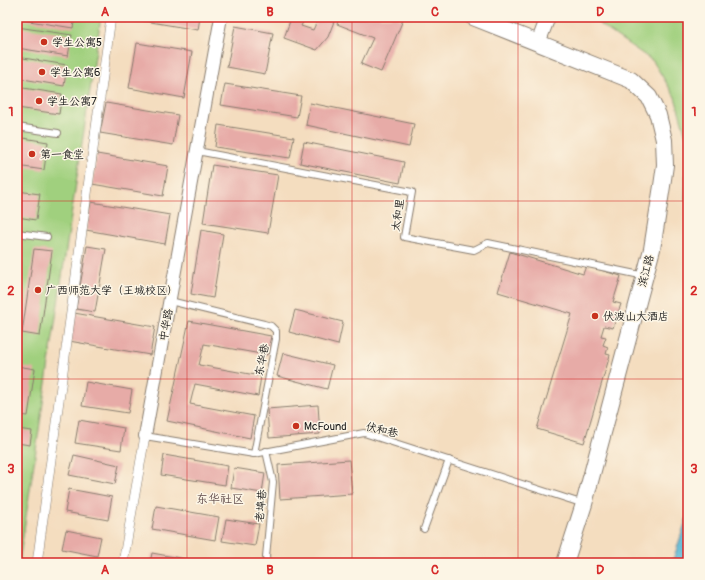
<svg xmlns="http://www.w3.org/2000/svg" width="705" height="580" font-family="Pangolin,'LXGW WenKai TC',sans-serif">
<rect width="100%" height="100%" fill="#fcf5e5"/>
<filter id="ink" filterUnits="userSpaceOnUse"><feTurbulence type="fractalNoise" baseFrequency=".025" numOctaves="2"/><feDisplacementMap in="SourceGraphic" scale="8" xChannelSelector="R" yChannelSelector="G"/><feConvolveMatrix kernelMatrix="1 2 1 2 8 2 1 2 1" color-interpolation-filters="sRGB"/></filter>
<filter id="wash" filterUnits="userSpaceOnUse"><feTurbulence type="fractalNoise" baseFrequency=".012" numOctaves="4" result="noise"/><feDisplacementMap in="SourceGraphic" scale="16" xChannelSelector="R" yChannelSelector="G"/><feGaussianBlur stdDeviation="0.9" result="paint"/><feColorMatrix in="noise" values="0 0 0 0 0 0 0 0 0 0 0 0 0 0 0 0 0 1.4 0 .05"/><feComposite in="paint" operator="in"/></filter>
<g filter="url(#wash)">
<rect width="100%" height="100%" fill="#f4ddbf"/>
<g fill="#a0d07e" stroke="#5e764d">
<path d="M17 17H101L19 563H17Z"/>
<path d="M597 17H688V201L685 200 687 140 675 97 653 61 599 24Z"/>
</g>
<path fill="#55b6d4" stroke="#386978" d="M688 514V563H672Z"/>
<g id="blocks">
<g fill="#e7aba7">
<path d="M17 17H75L73 28 17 19Z"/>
<path d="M140 17H200L198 30 139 20Z"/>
<path d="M319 17H330L335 19 328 37 317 50 284 38 291 18 303 22 301 26 313 30Z"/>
<path d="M340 17H395L403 20 381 72 361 64 373 38 337 24Z"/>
<path d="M235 26 273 33 265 74 227 67Z"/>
<path d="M17 27 72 35 68 56 17 48Z"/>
<path d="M137 43 192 52 184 98 129 88Z"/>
<path d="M17 57 67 65 64 86 17 78Z"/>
<path d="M225 84 301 96 297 117 221 105Z"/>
<path d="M17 87 62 94 59 114 17 108Z"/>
<path d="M106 103 178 115 173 145 100 133Z"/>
<path d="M310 103 414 124 409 147 306 125Z"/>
<path d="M218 125 294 137 290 158 215 147Z"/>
<path d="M17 137 48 142 44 170 17 166Z"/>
<path d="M304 142 404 162 400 183 300 163Z"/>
<path d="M97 154 168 166 163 196 92 184Z"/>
<path d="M212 165 278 175 268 233 203 223Z"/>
<path d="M17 191 40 194 36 220 17 217Z"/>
<path d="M91 202 170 215 165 244 86 230Z"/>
<path d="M201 230 223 234 213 298 191 294Z"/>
<path d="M87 246 106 249 95 312 76 309Z"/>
<path d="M34 249 52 251 40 336 22 333Z"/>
<path d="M510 252 583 274 586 266 621 276 613 302 621 304 613 328 604 326 601 336 606 337 603 345 608 347 606 354 610 355 584 443 537 429 572 314 498 292Z"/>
<path d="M295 310 343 322 338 345 289 332Z"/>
<path d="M74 313 155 327 150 355 69 341Z"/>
<path d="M189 321 271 336 267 355 204 344 199 365 261 376 258 396 195 384 190 404 254 416 250 438 167 421Z"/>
<path d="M283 353 333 365 327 389 277 376Z"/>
<path d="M17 366 35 369 28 416 17 415Z"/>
<path d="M86 382 132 390 128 413 82 406Z"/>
<path d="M318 405 320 434 269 438 267 409Z"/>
<path d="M79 420 124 428 121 450 75 443Z"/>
<path d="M17 429 32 431 30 445 17 443Z"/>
<path d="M74 455 119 465 115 484 69 475Z"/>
<path d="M164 455 228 466 225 485 161 475Z"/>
<path d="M349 460 352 494 280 499 278 465Z"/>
<path d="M234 468 265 473 262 493 231 488Z"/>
<path d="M69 489 112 497 108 520 65 512Z"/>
<path d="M156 506 219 517 215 540 152 529Z"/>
<path d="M226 519 259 524 255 546 222 541Z"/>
<path d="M66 530 101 537 97 556 62 549Z"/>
<path d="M152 553 202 562V563H150Z"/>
</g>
</g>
</g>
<g filter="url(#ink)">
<use href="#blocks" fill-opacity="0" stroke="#887c6e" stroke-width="1"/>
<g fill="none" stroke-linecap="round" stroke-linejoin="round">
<g stroke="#887c6e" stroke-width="8">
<g id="service">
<path d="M17 127 58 133"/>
<path d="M197 151 412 192 404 237 474 250 488 243 645 276"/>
<path d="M17 233 47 237"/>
<path d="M170 301 264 324 271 326 276 331V339L254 454"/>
<path d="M145 436 254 454 364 433 584 504"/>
<path d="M266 451 273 482 266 557 267 563"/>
<path d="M424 529 449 460"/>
</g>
</g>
<g stroke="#887c6e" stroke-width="10">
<g id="pedestrian">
<path d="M37 563 111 17"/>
<path d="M123 563 145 436"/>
</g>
</g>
<g stroke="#887c6e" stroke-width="14">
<path id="minor" d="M145 436 221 17"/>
</g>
<g stroke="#887c6e" stroke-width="16">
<path id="tertiary" d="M538 43 548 17"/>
</g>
<g stroke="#887c6e" stroke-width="18">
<path id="secondary" d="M473 17 631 80 649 97 658 115 664 140 665 165 662 186 652 249 584 504 565 563"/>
</g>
<use href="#service" stroke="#fff" stroke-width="6"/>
<use href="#pedestrian" stroke="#fff" stroke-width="9"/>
<use href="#minor" stroke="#fff" stroke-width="12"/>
<use href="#tertiary" stroke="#fff" stroke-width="14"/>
<use href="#secondary" stroke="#fff" stroke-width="16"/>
</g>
</g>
<path fill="none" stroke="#d62828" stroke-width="1" stroke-opacity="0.55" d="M187 17V563M352 17V563M518 17V563M17 201H688M17 379H688"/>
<g fill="#c8321e" stroke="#fcf5e5" stroke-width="1.5">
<circle cx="44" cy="42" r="4"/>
<circle cx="42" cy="72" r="4"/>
<circle cx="39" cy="101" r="4"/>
<circle cx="32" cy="154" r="4"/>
<circle cx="38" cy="290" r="4"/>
<circle cx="595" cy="316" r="4"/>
<circle cx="296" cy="426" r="4"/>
</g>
<g text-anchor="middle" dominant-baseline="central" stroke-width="3" stroke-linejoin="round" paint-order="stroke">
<g font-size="11" fill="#1c1c1c" stroke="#fcf5e5" text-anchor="start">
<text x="52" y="42">学生公寓5</text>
<text x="50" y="72">学生公寓6</text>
<text x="47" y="101">学生公寓7</text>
<text x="40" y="154">第一食堂</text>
<text x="46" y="290">广西师范大学（王城校区）</text>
<text x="603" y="316">伏波山大酒店</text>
<text x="304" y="426">McFound</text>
</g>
<g font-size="11" fill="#1c1c1c" stroke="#fcf5e5">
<text transform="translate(398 215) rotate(-81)">太和里</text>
<text transform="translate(646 271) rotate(-75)">滨江路</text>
<text transform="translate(166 325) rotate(-80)">中华路</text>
<text transform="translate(262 360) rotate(-79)">东华巷</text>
<text transform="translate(382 430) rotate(13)">伏和巷</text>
<text transform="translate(261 506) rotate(-85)">老埠巷</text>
</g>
<g font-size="12" fill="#634e4d" stroke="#fcf5e5">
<text x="220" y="499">东华社区</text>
</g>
</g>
<rect width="705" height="580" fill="none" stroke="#fcf5e5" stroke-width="44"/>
<rect x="22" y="22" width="661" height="536" fill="none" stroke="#d62828" stroke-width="1.5"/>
<g font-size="13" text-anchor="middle" font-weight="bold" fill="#d62828">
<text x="105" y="16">A</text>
<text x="270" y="16">B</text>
<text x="435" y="16">C</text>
<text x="600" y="16">D</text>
<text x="11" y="116">1</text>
<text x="694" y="116">1</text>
<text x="11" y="295">2</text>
<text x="694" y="295">2</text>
<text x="11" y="473">3</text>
<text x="694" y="473">3</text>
<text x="105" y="574">A</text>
<text x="270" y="574">B</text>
<text x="435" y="574">C</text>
<text x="600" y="574">D</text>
</g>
</svg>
